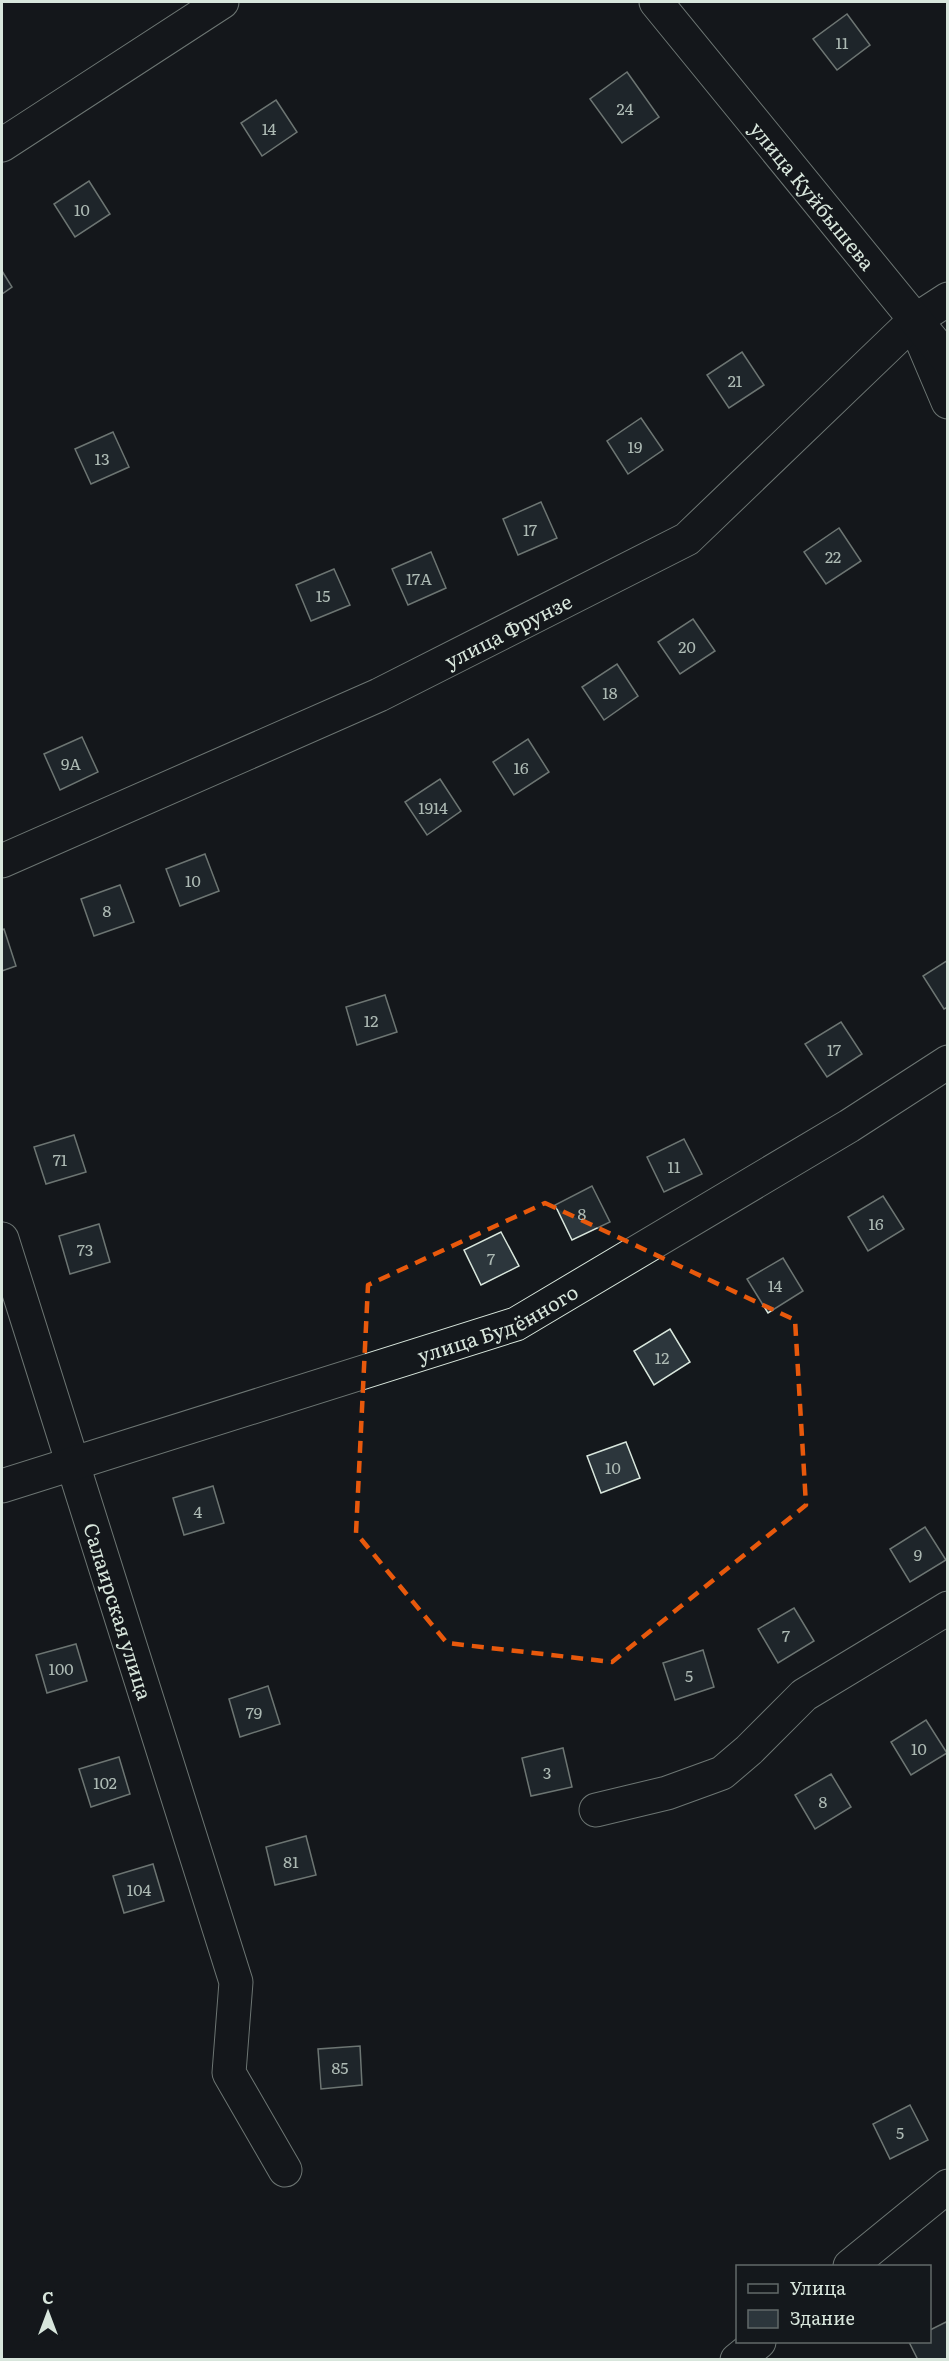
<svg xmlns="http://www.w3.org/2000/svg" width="949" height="2361" font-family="Literata,serif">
<rect width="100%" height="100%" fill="#14181c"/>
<g fill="#2c363c" stroke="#d8e6dc" stroke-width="1.5">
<path d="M847 14 870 45 837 70 813 39Z"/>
<path d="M627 72 659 117 622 143 590 99Z"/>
<path d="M276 100 297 132 262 156 241 123Z"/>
<path d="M89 181 110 214 75 237 54 204Z"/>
<path d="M2 271 12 287 2 294Z"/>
<path d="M742 352 764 385 729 408 707 375Z"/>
<path d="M641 418 663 450 628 474 607 441Z"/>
<path d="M113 432 129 467 91 484 75 449Z"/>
<path d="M541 502 557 538 518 555 503 519Z"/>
<path d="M839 528 861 561 826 584 804 552Z"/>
<path d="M431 552 446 588 408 605 392 569Z"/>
<path d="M334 569 350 605 311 621 296 585Z"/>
<path d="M693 619 715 651 680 674 658 642Z"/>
<path d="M617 664 638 696 604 720 582 687Z"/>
<path d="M82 737 98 772 60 790 44 754Z"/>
<path d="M528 739 549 772 514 795 493 762Z"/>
<path d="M440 779 461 811 427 835 405 802Z"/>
<path d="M205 854 219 891 180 906 166 869Z"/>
<path d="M120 885 134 922 94 936 81 899Z"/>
<path d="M4 929 16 966 2 971V930Z"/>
<path d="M948 960V1007L944 1009 923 976Z"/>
<path d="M385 995 397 1032 357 1045 346 1007Z"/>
<path d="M841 1022 862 1054 827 1077 805 1044Z"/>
<path d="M74 1135 86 1172 46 1184 34 1147Z"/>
<path d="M684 1139 702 1174 664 1192 647 1157Z"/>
<path d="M592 1186 610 1222 572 1240 555 1205Z"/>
<path d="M883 1196 904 1229 868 1251 848 1217Z"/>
<path d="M99 1224 110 1262 70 1274 59 1236Z"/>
<path d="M501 1232 519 1266 481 1285 464 1250Z"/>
<path d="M783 1258 803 1291 768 1313 747 1279Z"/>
<path d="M670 1329 690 1362 654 1385 634 1351Z"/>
<path d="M626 1442 640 1478 601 1493 587 1456Z"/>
<path d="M213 1486 224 1523 184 1535 173 1498Z"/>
<path d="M925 1527 946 1560 910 1582 890 1549Z"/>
<path d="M794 1608 814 1641 778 1663 758 1629Z"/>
<path d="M76 1644 87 1681 47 1693 36 1655Z"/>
<path d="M703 1650 714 1687 675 1700 663 1663Z"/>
<path d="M268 1686 280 1724 240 1737 229 1699Z"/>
<path d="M926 1720 947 1753 911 1775 891 1742Z"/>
<path d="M563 1748 572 1787 531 1796 522 1758Z"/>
<path d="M119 1757 130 1794 91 1807 79 1769Z"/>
<path d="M831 1774 851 1807 815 1829 795 1795Z"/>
<path d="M306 1836 316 1875 275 1885 266 1847Z"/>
<path d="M153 1864 164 1901 124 1913 113 1876Z"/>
<path d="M360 2046 362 2085 321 2089 318 2049Z"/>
<path d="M910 2105 928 2140 890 2159 873 2124Z"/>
<path d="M946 2322 948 2326V2360H918L909 2342H930V2330Z"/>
</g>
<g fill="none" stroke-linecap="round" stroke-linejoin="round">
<g stroke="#d8e6dc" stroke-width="35">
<g id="street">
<path d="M2 145 222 2"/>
<path d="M917 329 948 402"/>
<path id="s1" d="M2 861 379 695 687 539 914 321 948 299"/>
<path id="s2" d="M2 1239 236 1982 229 2073 285 2170"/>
<path id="s3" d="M2 1486 516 1324 849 1126 948 1062"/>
<path d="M596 1810 667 1793 722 1773 749 1750 804 1695 948 1608"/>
<path d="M850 2266 948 2186"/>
<path d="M737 2360 759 2342"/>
</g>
</g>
<g stroke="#d8e6dc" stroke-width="35">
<g id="secondary">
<path id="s4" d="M656 2 948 360"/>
</g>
</g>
<use href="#street" stroke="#14181c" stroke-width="33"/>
<use href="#secondary" stroke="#14181c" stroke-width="33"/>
</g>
<path d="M0 0H949V2361H0ZM545 1203 795 1320 806 1505 612 1662 447 1643 356 1533 368 1285Z" fill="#14181c" fill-opacity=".55" fill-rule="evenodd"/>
<path fill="none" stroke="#e8590c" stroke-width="4.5" stroke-dasharray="12 8" stroke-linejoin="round" d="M545 1203 795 1320 806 1505 612 1662 447 1643 356 1533 368 1285Z"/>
<g text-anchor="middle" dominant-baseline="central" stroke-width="4.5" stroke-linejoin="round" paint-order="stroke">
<g font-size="16" fill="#adbab4">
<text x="842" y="42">11</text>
<text x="625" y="108">24</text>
<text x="269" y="128">14</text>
<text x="82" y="209">10</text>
<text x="735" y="380">21</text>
<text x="635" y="446">19</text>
<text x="102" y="458">13</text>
<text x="530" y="529">17</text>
<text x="833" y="556">22</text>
<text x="419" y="578">17А</text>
<text x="323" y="595">15</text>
<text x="687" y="646">20</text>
<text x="610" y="692">18</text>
<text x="71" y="763">9А</text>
<text x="521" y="767">16</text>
<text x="433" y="807">1914</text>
<text x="193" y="880">10</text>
<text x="107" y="910">8</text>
<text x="371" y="1020">12</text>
<text x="834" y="1049">17</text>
<text x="60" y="1159">71</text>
<text x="674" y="1166">11</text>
<text x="582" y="1213">8</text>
<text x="876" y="1223">16</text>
<text x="85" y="1249">73</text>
<text x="491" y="1258">7</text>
<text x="775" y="1285">14</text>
<text x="662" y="1357">12</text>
<text x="613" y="1467">10</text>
<text x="198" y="1511">4</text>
<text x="918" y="1554">9</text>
<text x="786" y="1635">7</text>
<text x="61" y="1668">100</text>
<text x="689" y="1675">5</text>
<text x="254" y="1712">79</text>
<text x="919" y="1748">10</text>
<text x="547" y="1772">3</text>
<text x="105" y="1782">102</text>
<text x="823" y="1801">8</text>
<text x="291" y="1861">81</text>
<text x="139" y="1889">104</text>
<text x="340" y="2067">85</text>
<text x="900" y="2132">5</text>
</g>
<g font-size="20" fill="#d8e6dc" stroke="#14181c">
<text stroke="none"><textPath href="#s4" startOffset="249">улица Куйбышева</textPath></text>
<text stroke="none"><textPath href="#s1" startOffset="556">улица Фрунзе</textPath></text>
<text stroke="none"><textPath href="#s3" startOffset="522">улица Будённого</textPath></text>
<text stroke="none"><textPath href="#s2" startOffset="390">Салаирская улица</textPath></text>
</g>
</g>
<rect width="949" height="2361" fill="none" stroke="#d8e6dc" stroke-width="6"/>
<rect x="736" y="2265" width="195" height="78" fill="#14181c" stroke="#626a69" stroke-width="1.5"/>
<rect x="748" y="2284" width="30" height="9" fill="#14181c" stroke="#626a69" stroke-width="1.5"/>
<text x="790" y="2295" font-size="18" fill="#d8e6dc">Улица</text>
<rect x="748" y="2310" width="30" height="18" fill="#2c363c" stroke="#626a69" stroke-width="1.5"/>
<text x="790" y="2325" font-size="18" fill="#d8e6dc">Здание</text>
<g transform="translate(48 2313)" stroke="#14181c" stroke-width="4.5" paint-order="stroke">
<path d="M0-4.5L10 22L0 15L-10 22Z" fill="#d8e6dc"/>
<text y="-9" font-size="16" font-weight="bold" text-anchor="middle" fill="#d8e6dc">С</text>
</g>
</svg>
